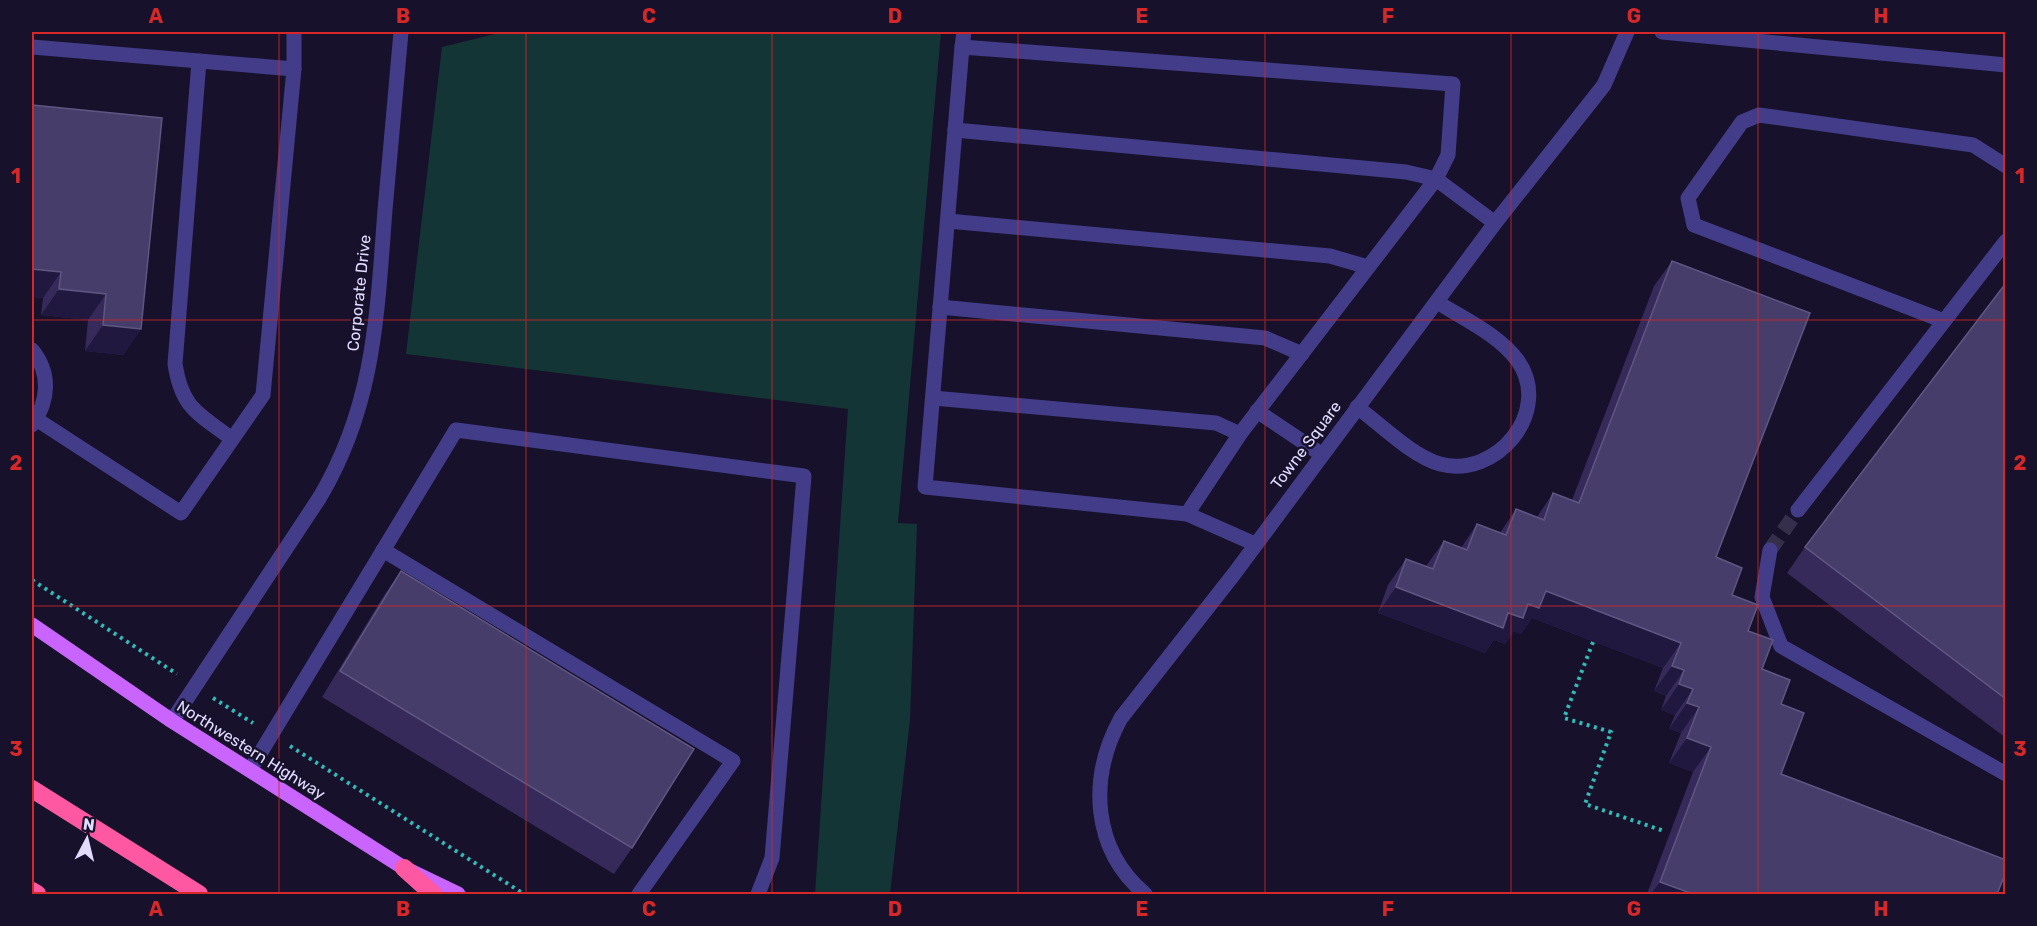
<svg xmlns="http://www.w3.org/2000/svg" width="2037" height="926" font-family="Rubik,sans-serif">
<rect width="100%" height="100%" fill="#17112b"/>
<path fill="#143535" d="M503 32H941L898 523 917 524 910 720 890 894H815L848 409 406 354 442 47Z"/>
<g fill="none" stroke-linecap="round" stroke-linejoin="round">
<path stroke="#352f4b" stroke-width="15" stroke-dasharray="15 8" stroke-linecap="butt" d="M1770 550 1798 510"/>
<g stroke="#32bcb8" stroke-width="4" stroke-dasharray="3 4.5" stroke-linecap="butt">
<path d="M32 580 177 674"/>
<path d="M1593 642 1564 718 1611 732 1585 804 1664 831"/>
<path d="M213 698 253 723"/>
<path d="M290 746 524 894"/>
</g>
<g stroke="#433d89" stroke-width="15">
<path d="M1662 32 2006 65"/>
<path d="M32 47 294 69 263 395 181 513 36 419"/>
<path d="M962 47 964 32"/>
<path d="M199 61 175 364C182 409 198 413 232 439"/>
<path d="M294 69V32"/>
<path d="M955 130 1406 172 1436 179 1240 434 1187 514"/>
<path d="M948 221 1330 256 1368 267"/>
<path d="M940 307 1265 338 1302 354"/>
<path d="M1944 321 1694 225 1688 198 1742 122 1759 115 1973 145 2006 166"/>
<path d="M32 350C51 373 49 401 32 425"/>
<path d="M933 398 1216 423 1240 434"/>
<path d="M1357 407C1380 424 1413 457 1440 464 1496 479 1553 412 1518 361 1499 335 1464 319 1437 302"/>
<path d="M1257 411 1321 454"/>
<path d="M1798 510 2006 241"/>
<path d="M1255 544 1187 514 925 487 962 47 1453 84 1448 155 1436 179 1495 223"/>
<path d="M383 550 733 761 639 894"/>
<path d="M1770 550 1762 597 1781 646 2006 774"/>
<path d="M172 721 320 497C375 404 377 314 385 210 390 150 396 91 401 32"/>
<path d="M250 770 456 430 804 476 772 858 758 894"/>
<path d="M1145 894C1092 849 1088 778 1121 718L1234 574 1495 223 1604 85 1627 32"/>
</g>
<path stroke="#c964fd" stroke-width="15" d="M32 625 172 721 404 868 458 894"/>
<g stroke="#fd58a1" stroke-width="18">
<path d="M32 789 199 894"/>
<path d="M404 868 433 894"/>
<path d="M32 891 37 894"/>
</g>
</g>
<g fill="#352a59">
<path d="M32 105 141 329 123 355 85 351 88 320 41 315 43 298 32 297Z"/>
<path d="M1672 261 1716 557 1748 631 1762 669 1781 704V774L1997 894H1647L1693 772 1669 763 1681 733 1669 729 1675 715 1661 710 1666 696 1654 691 1663 668 1532 618 1521 634 1514 631 1505 644 1494 640 1485 653 1378 613 1388 585 1406 559 1426 566 1444 541 1461 548 1477 524 1500 533 1516 509 1537 517 1553 493 1572 500 1654 286Z"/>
<path d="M2006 283V738L1787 573 1805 547Z"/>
<path d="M401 571 632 848 614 874 322 697 383 597Z"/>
</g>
<g fill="#21183f">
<path d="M32 269 61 272 43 298 32 297Z"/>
<path d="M59 289 106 294 88 320 41 315Z"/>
<path d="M103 325 141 329 123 355 85 351Z"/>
<path d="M1396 587 1508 613 1528 604 1546 591 1681 643 1663 668 1532 618 1521 634 1514 631 1505 644 1494 640 1485 653 1378 613Z"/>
<path d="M1672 666 1684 670 1666 696 1654 691Z"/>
<path d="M1679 684 1693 689 1675 715 1661 710Z"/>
<path d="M1687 703 1699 707 1681 733 1669 729Z"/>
<path d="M1687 738 1711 747 1693 772 1669 763Z"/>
<path d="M1660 882 1693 894H1651Z"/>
</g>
<g fill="#473d6a" stroke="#605682" stroke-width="1.5">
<path d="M32 105 162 118 141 329 103 325 106 294 59 289 61 272 32 269Z"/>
<path d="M1672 261 1810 313 1716 557 1742 568 1732 595 1758 605 1748 631 1773 640 1762 669 1790 680 1781 704 1804 713 1781 774 2006 860V872L1997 894H1693L1660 882 1711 747 1687 738 1699 707 1687 703 1693 689 1679 684 1684 670 1672 666 1681 643 1546 591 1539 608 1528 604 1523 618 1508 613 1503 628 1396 587 1406 559 1433 569 1444 541 1467 550 1477 524 1506 535 1516 509 1544 520 1553 493 1579 503Z"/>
<path d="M2006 283V699L1805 547Z"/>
<path d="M401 571 694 749 632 848 340 671Z"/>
</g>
<path fill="none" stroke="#d62828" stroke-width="1.5" stroke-opacity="0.55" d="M279 32V894M526 32V894M772 32V894M1018 32V894M1265 32V894M1511 32V894M1758 32V894M32 320H2006M32 606H2006"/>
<g text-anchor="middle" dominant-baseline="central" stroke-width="5" stroke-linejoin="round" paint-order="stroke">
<g font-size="16" fill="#e1dcff" stroke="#17112b">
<text transform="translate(359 293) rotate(-84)">Corporate Drive</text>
<text transform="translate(1306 445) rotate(-53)">Towne Square</text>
<text transform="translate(251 750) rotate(32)">Northwestern Highway</text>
</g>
</g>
<rect width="2037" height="926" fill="none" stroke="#17112b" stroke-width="66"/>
<g transform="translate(87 839) rotate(7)" stroke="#17112b" stroke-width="4.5" paint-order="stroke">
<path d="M0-4.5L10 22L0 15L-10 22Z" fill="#e1dcff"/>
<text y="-9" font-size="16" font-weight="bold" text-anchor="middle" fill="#e1dcff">N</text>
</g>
<rect x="33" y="33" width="1971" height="860" fill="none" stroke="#d62828" stroke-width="2"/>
<g font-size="20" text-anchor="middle" font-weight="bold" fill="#d62828">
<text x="156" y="23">A</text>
<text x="403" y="23">B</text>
<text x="649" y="23">C</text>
<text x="895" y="23">D</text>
<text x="1142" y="23">E</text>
<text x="1388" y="23">F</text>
<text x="1634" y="23">G</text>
<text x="1881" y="23">H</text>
<text x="16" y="183">1</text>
<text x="2020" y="183">1</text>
<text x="16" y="470">2</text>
<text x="2020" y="470">2</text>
<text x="16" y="756">3</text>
<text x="2020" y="756">3</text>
<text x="156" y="916">A</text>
<text x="403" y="916">B</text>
<text x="649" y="916">C</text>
<text x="895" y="916">D</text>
<text x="1142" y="916">E</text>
<text x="1388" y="916">F</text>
<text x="1634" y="916">G</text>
<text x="1881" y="916">H</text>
</g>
</svg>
